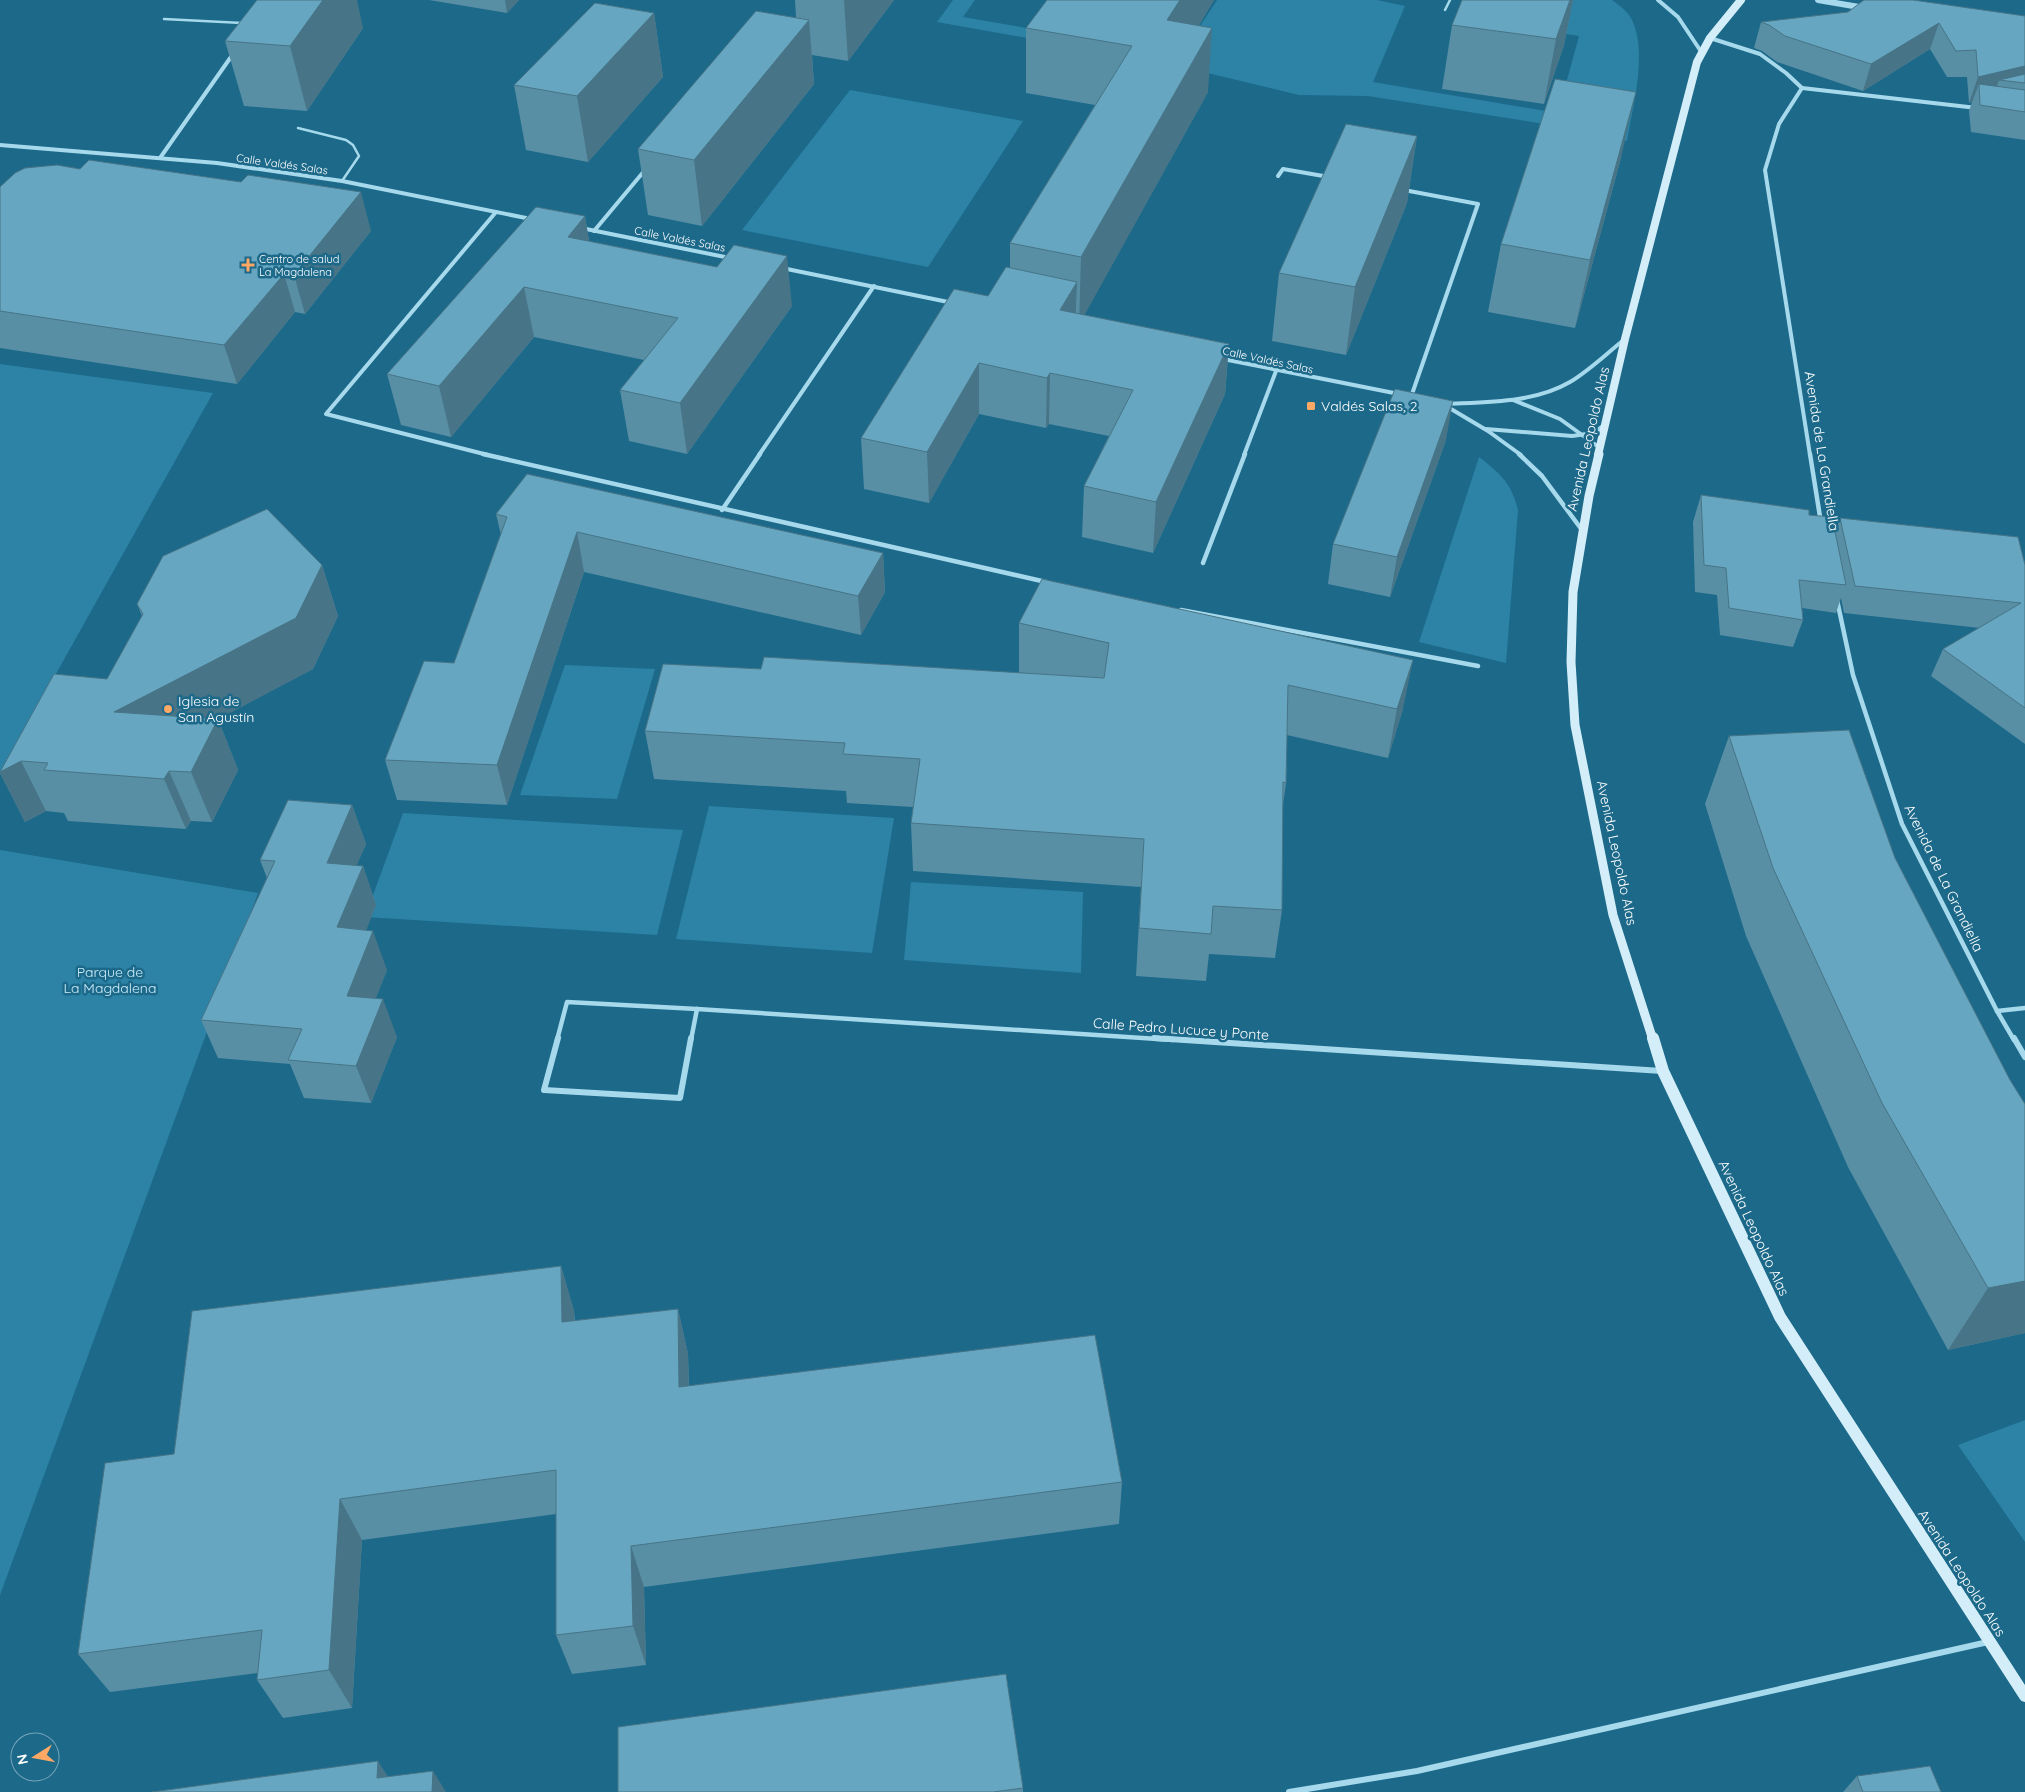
<svg xmlns="http://www.w3.org/2000/svg" width="2025" height="1792" font-family="Quicksand,sans-serif">
<rect width="100%" height="100%" fill="#1c698a"/>
<g fill="#2c83a6">
<path d="M953 0H975L963 17 1181 55 1217 0H1377L1405 6 1373 82 1558 113 1579 36 1462 18 1469 0H1612C1620 6 1629 12 1633 22 1647 56 1633 105 1627 141L1589 131 1368 96 1299 95 1162 62 937 22Z"/>
<path d="M850 90 1023 121 928 267 742 230Z"/>
<path d="M0 364 213 393 0 774Z"/>
<path d="M1479 457C1501 474 1511 483 1518 510L1506 663 1419 642Z"/>
<path d="M565 665 655 669 617 799 520 795Z"/>
<path d="M709 806 894 818 872 953 676 939Z"/>
<path d="M403 813 683 830 657 935 365 917Z"/>
<path d="M0 850 258 893 0 1595Z"/>
<path d="M911 882 1083 892 1081 973 904 960Z"/>
<path d="M2025 1420V1542L1958 1445Z"/>
</g>
<g fill="none" stroke-linecap="round" stroke-linejoin="round">
<g stroke="#a7d9ec" stroke-width="2.5">
<path d="M1445 10 1450 0"/>
<path d="M164 19 242 23"/>
<path d="M298 128 346 140 353 145 359 156 342 181"/>
</g>
<g stroke="#a7d9ec" stroke-width="4">
<path d="M1658 0 1678 17 1702 53"/>
<path d="M1710 38 1760 54 1786 73 1802 88 1977 108"/>
<path d="M1802 88 1779 124 1765 170 1810 455"/>
<path d="M0 145 217 163 342 181 531 219"/>
<path d="M160 158 233 54"/>
<path d="M1278 176 1283 169 1329 177"/>
<path d="M1404 190 1478 204 1411 397"/>
<path d="M581 228 730 258"/>
<path d="M594 231 645 170"/>
<path d="M782 268 953 303"/>
<path d="M1223 359 1399 394"/>
<path d="M1513 400 1560 419 1600 448"/>
<path d="M1446 404C1487 402 1534 403 1570 382 1590 370 1607 353 1625 339"/>
<path d="M1446 406 1488 431 1521 455"/>
<path d="M1486 429 1572 436 1594 433 1604 425"/>
<path d="M488 455 326 414 496 212"/>
<path d="M759 455 874 286"/>
<path d="M1244 455 1276 371"/>
</g>
<g stroke="#a7d9ec" stroke-width="4.5">
<path d="M483 454 1046 582"/>
<path d="M1519 454 1542 476 1582 530"/>
<path d="M1810 454 1821 523"/>
<path d="M722 510 760 454"/>
<path d="M1203 563 1245 454"/>
<path d="M1837 600 1853 675 1902 824 1997 1011 2014 1040"/>
<path d="M1181 610 1478 666"/>
<path d="M697 1009 1173 1040"/>
<path d="M1997 1011 2025 1008"/>
<path d="M557 1040 567 1002 697 1009"/>
<path d="M691 1040 697 1009"/>
</g>
<g stroke="#a7d9ec" stroke-width="6">
<path d="M558 1038 544 1090 680 1098 691 1038"/>
<path d="M1154 1038 1662 1071"/>
<path d="M2014 1038 2025 1057"/>
<path d="M1289 1792 1417 1771 1988 1642"/>
</g>
<path stroke="#a7d9ec" stroke-width="6" d="M1818 0 1865 8"/>
<path stroke="#d3eef9" stroke-width="8" d="M1598 455 1625 339 1697 62 1710 38 1741 0"/>
<path stroke="#d3eef9" stroke-width="9" d="M1599 454 1589 496 1573 592 1571 662 1575 725 1613 915 1653 1040"/>
<path stroke="#d3eef9" stroke-width="12" d="M1653 1038 1663 1071 1780 1317 2025 1696"/>
</g>
<g fill="#588fa5">
<path d="M429 0H519L507 13Z"/>
<path d="M795 0H894L848 61 812 55 814 84 702 226 648 215 638 149 796 18Z"/>
<path d="M1214 0 1199 25 1208 92 1084 315 1229 344 1225 394 1153 553 1082 537 1084 486 1109 436 1049 424 1046 428 979 414 929 503 864 489 861 438 988 296 1010 268V243L1095 105 1026 93V28Z"/>
<path d="M1573 0 1564 45 1544 104 1442 89 1452 25Z"/>
<path d="M654 13 663 77 588 162 526 150 514 85Z"/>
<path d="M2025 16V140L1971 132 1969 111 1972 102 1969 103 1967 77H1947L1930 49 1863 91 1777 62 1762 51 1754 48 1761 22Z"/>
<path d="M363 28 307 111 244 106 225 41Z"/>
<path d="M1417 136 1407 203 1346 355 1272 341 1279 273Z"/>
<path d="M1621 158 1575 328 1488 312 1501 244Z"/>
<path d="M0 187 371 231 305 314 295 312 237 384 0 348Z"/>
<path d="M585 216 589 241 792 306 687 454 629 441 620 390 644 360 534 337 451 437 401 425 387 374Z"/>
<path d="M1446 440 1390 597 1328 584 1333 544Z"/>
<path d="M1701 495 1809 515 1835 533 1840 518 2025 565V744L1931 676 1943 649 1980 628 1844 613 1841 598 1836 613 1802 608 1803 620 1793 647 1720 635 1717 595 1695 592 1693 522Z"/>
<path d="M496 514 883 553 885 592 861 635 584 572 507 805 397 800 385 760 454 663 501 535Z"/>
<path d="M322 565 338 616 313 669 218 719 238 770 212 822 191 821 186 829 68 821 64 813 46 811 25 822 0 773 107 679 142 616 137 604Z"/>
<path d="M1019 623 1403 709 1388 758 1287 735 1286 783 1282 812V910L1275 958 1209 954 1206 981 1136 976 1141 887 913 871 911 823 913 807 847 803 846 791 654 779 645 731 761 669 1023 673 1019 672Z"/>
<path d="M1729 736 1895 858 2010 1080 2025 1104V1333L1948 1350 1848 1167 1746 936 1705 804Z"/>
<path d="M352 805 366 844 356 866H363L376 905 366 930 387 970 375 999 397 1037 371 1103 304 1098 290 1064 218 1058 201 1020 267 878 260 860Z"/>
<path d="M561 1266 574 1311 575 1321 678 1309 688 1354 689 1386 1122 1482 1119 1524 644 1587 646 1665 572 1674 556 1635V1514L362 1540 352 1708 283 1718 257 1680V1673L110 1692 78 1654 174 1454Z"/>
<path d="M1857 1776 1941 1792H1843Z"/>
<path d="M1023 1788V1792H618Z"/>
</g>
<g fill="#477486">
<path d="M323 0H357L363 28 307 111 290 46Z"/>
<path d="M505 0H519L507 13Z"/>
<path d="M844 0H894L848 61Z"/>
<path d="M1180 0H1214L1164 84 1167 20Z"/>
<path d="M1570 0H1573L1564 45 1544 104 1556 39Z"/>
<path d="M654 13 663 77 588 162 577 96Z"/>
<path d="M809 20 814 84 702 226 694 160Z"/>
<path d="M1939 23 1930 49 1863 91 1871 64Z"/>
<path d="M1212 28 1208 92 1079 325 1081 257Z"/>
<path d="M2025 66V83L1999 80 1993 98 1979 84 1972 102 1969 103 1978 77Z"/>
<path d="M1636 92 1621 158 1575 328 1590 260Z"/>
<path d="M1417 136 1407 203 1346 355 1355 287Z"/>
<path d="M361 192 371 231 305 314 294 275Z"/>
<path d="M585 216 593 266 568 237Z"/>
<path d="M787 256 792 306 687 454 680 403Z"/>
<path d="M284 274 295 312 237 384 224 345Z"/>
<path d="M1077 282 1075 332 1060 310Z"/>
<path d="M524 287 534 337 451 437 439 386Z"/>
<path d="M1229 344 1225 394 1153 553 1156 502Z"/>
<path d="M979 363V414L929 503 927 452Z"/>
<path d="M1050 373 1049 424 1046 428 1047 378Z"/>
<path d="M1453 401 1446 440 1390 597 1397 557Z"/>
<path d="M577 532 584 572 507 805 497 765Z"/>
<path d="M883 553 885 592 861 635 858 596Z"/>
<path d="M322 565 338 616 313 669 136 763 114 712Z"/>
<path d="M1413 660 1403 709 1388 758 1397 709Z"/>
<path d="M218 719 238 770 212 822 191 772Z"/>
<path d="M21 761 46 811 25 822 0 773V772Z"/>
<path d="M169 771 191 821 186 829 164 779Z"/>
<path d="M352 805 366 844 341 902 327 863Z"/>
<path d="M363 866 376 905 352 966 337 927Z"/>
<path d="M373 931 387 970 362 1034 347 996Z"/>
<path d="M383 999 397 1037 371 1103 356 1066Z"/>
<path d="M561 1266 574 1311 576 1367 562 1322Z"/>
<path d="M2025 1281V1333L1948 1350 1988 1288Z"/>
<path d="M678 1309 688 1354 690 1431 679 1387Z"/>
<path d="M340 1499 362 1540 352 1708 329 1670Z"/>
<path d="M631 1546 644 1587 646 1665 633 1626Z"/>
<path d="M378 1761 396 1789 377 1778Z"/>
<path d="M433 1771 446 1792H432Z"/>
</g>
<g fill="#66a6c0" stroke="#477486">
<path d="M257 0H323L290 46 225 41Z"/>
<path d="M1047 0H1180L1167 20 1212 28 1081 257 1010 243 1132 46 1026 28Z"/>
<path d="M1462 0H1570L1556 39 1452 25Z"/>
<path d="M1864 0H1913L2025 16V66L1978 77 1976 50 1956 51 1939 23 1871 64 1785 36 1769 25 1761 22 1848 12Z"/>
<path d="M595 3 654 13 577 96 514 85Z"/>
<path d="M756 11 809 20 694 160 638 149Z"/>
<path d="M2025 74V83L1999 80Z"/>
<path d="M1555 79 1636 92 1590 260 1501 244Z"/>
<path d="M1979 84 2025 90V112L1980 105Z"/>
<path d="M1346 124 1417 136 1355 287 1279 273Z"/>
<path d="M89 160 241 182 248 175 361 192 294 275 284 274 224 345 0 311V187L15 173 25 168 57 165 80 169Z"/>
<path d="M536 207 585 216 568 237 717 267 734 245 787 256 680 403 620 390 678 318 524 287 439 386 387 374Z"/>
<path d="M1006 267 1077 282 1060 310 1229 344 1156 502 1084 486 1133 390 1050 373 1047 378 979 363 927 452 861 438 954 289 988 296Z"/>
<path d="M1395 389 1453 401 1397 557 1333 544Z"/>
<path d="M527 474 883 553 858 596 577 532 497 765 385 760 424 661 454 663 507 517 496 514Z"/>
<path d="M1701 495 1809 510V515L1832 517 1846 585 1799 580 1803 620 1729 608 1726 568 1704 565Z"/>
<path d="M267 509 322 565 296 618 114 712 218 719 191 772 169 771 164 779 44 770 48 763 21 761 0 772 54 674 107 679 143 614 137 604 163 556Z"/>
<path d="M1840 518 2018 537 2025 565V708L1943 649 2021 603 1855 586Z"/>
<path d="M1042 579 1413 660 1397 709 1288 685 1286 783 1283 782 1282 910 1213 906 1211 934 1139 928 1144 839 911 823 920 759 843 754 845 743 645 731 663 664 761 669 764 657 1104 678 1109 643 1019 623Z"/>
<path d="M1849 730 1895 858 2010 1080 2025 1104V1281L1988 1288 1882 1103 1773 868 1729 736Z"/>
<path d="M288 800 352 805 327 863 363 866 337 927 373 931 347 996 383 999 356 1066 288 1060 302 1029 201 1020 275 861 260 860Z"/>
<path d="M561 1266 562 1322 678 1309 679 1387 1095 1335 1122 1482 631 1546 633 1626 556 1635V1470L340 1499 329 1670 257 1680 262 1630 78 1654 105 1463 174 1454 192 1311Z"/>
<path d="M1006 1674 1023 1788 993 1792H618V1727Z"/>
<path d="M378 1761 377 1778 433 1771 432 1792H152Z"/>
<path d="M1930 1766 1941 1792H1863L1857 1776Z"/>
</g>
<g fill="#fda965" stroke="#1c698a" stroke-width="2">
<path d="M245.5 257.5h5v5h5v5h-5v5h-5v-5h-5v-5h5z"/>
<rect x="1306" y="401" width="10" height="10" rx="2.5"/>
<circle cx="168" cy="709" r="5"/>
</g>
<g text-anchor="middle" dominant-baseline="central" stroke-width="5" stroke-linejoin="round" paint-order="stroke">
<g font-size="11" fill="#fff" stroke="#1c698a">
<text transform="translate(282 164) rotate(8)">Calle Valdés Salas</text>
<text transform="translate(680 239) rotate(11)">Calle Valdés Salas</text>
<text transform="translate(1268 360) rotate(12)">Calle Valdés Salas</text>
</g>
<g font-size="11" fill="#fff" stroke="#1c698a" text-anchor="start">
<text x="259" y="259">Centro de salud<tspan x="259" dy="13">La Magdalena</tspan></text>
</g>
<g font-size="14" fill="#fff" stroke="#1c698a" text-anchor="start">
<text x="1321" y="406">Valdés Salas, 2</text>
<text x="178" y="701">Iglesia de<tspan x="178" dy="16">San Agustín</tspan></text>
</g>
<g font-size="14" fill="#fff" stroke="#1c698a">
<text transform="translate(1588 439) rotate(-77)">Avenida Leopoldo Alas</text>
<text transform="translate(1822 451) rotate(81)">Avenida de La Grandiella</text>
<text transform="translate(1617 853) rotate(78)">Avenida Leopoldo Alas</text>
<text transform="translate(1944 878) rotate(64)">Avenida de La Grandiella</text>
<text transform="translate(1181 1029) rotate(4)">Calle Pedro Lucuce y Ponte</text>
<text transform="translate(1754 1228) rotate(65)">Avenida Leopoldo Alas</text>
<text transform="translate(1962 1573) rotate(57)">Avenida Leopoldo Alas</text>
</g>
<g font-size="14" fill="#ccecf9" stroke="#1c698a">
<text x="110" y="972">Parque de<tspan x="110" dy="16">La Magdalena</tspan></text>
</g>
</g>
<g transform="translate(35 1757) rotate(259)"><circle r="24" fill="#1c698a" stroke="#77a5b9"/>
<path d="M0-4L9 19L0 12L-9 19Z" fill="#fda965"/>
<text y="-8" font-size="14" font-weight="bold" text-anchor="middle" fill="#ffffff">N</text>
</g>
</svg>
